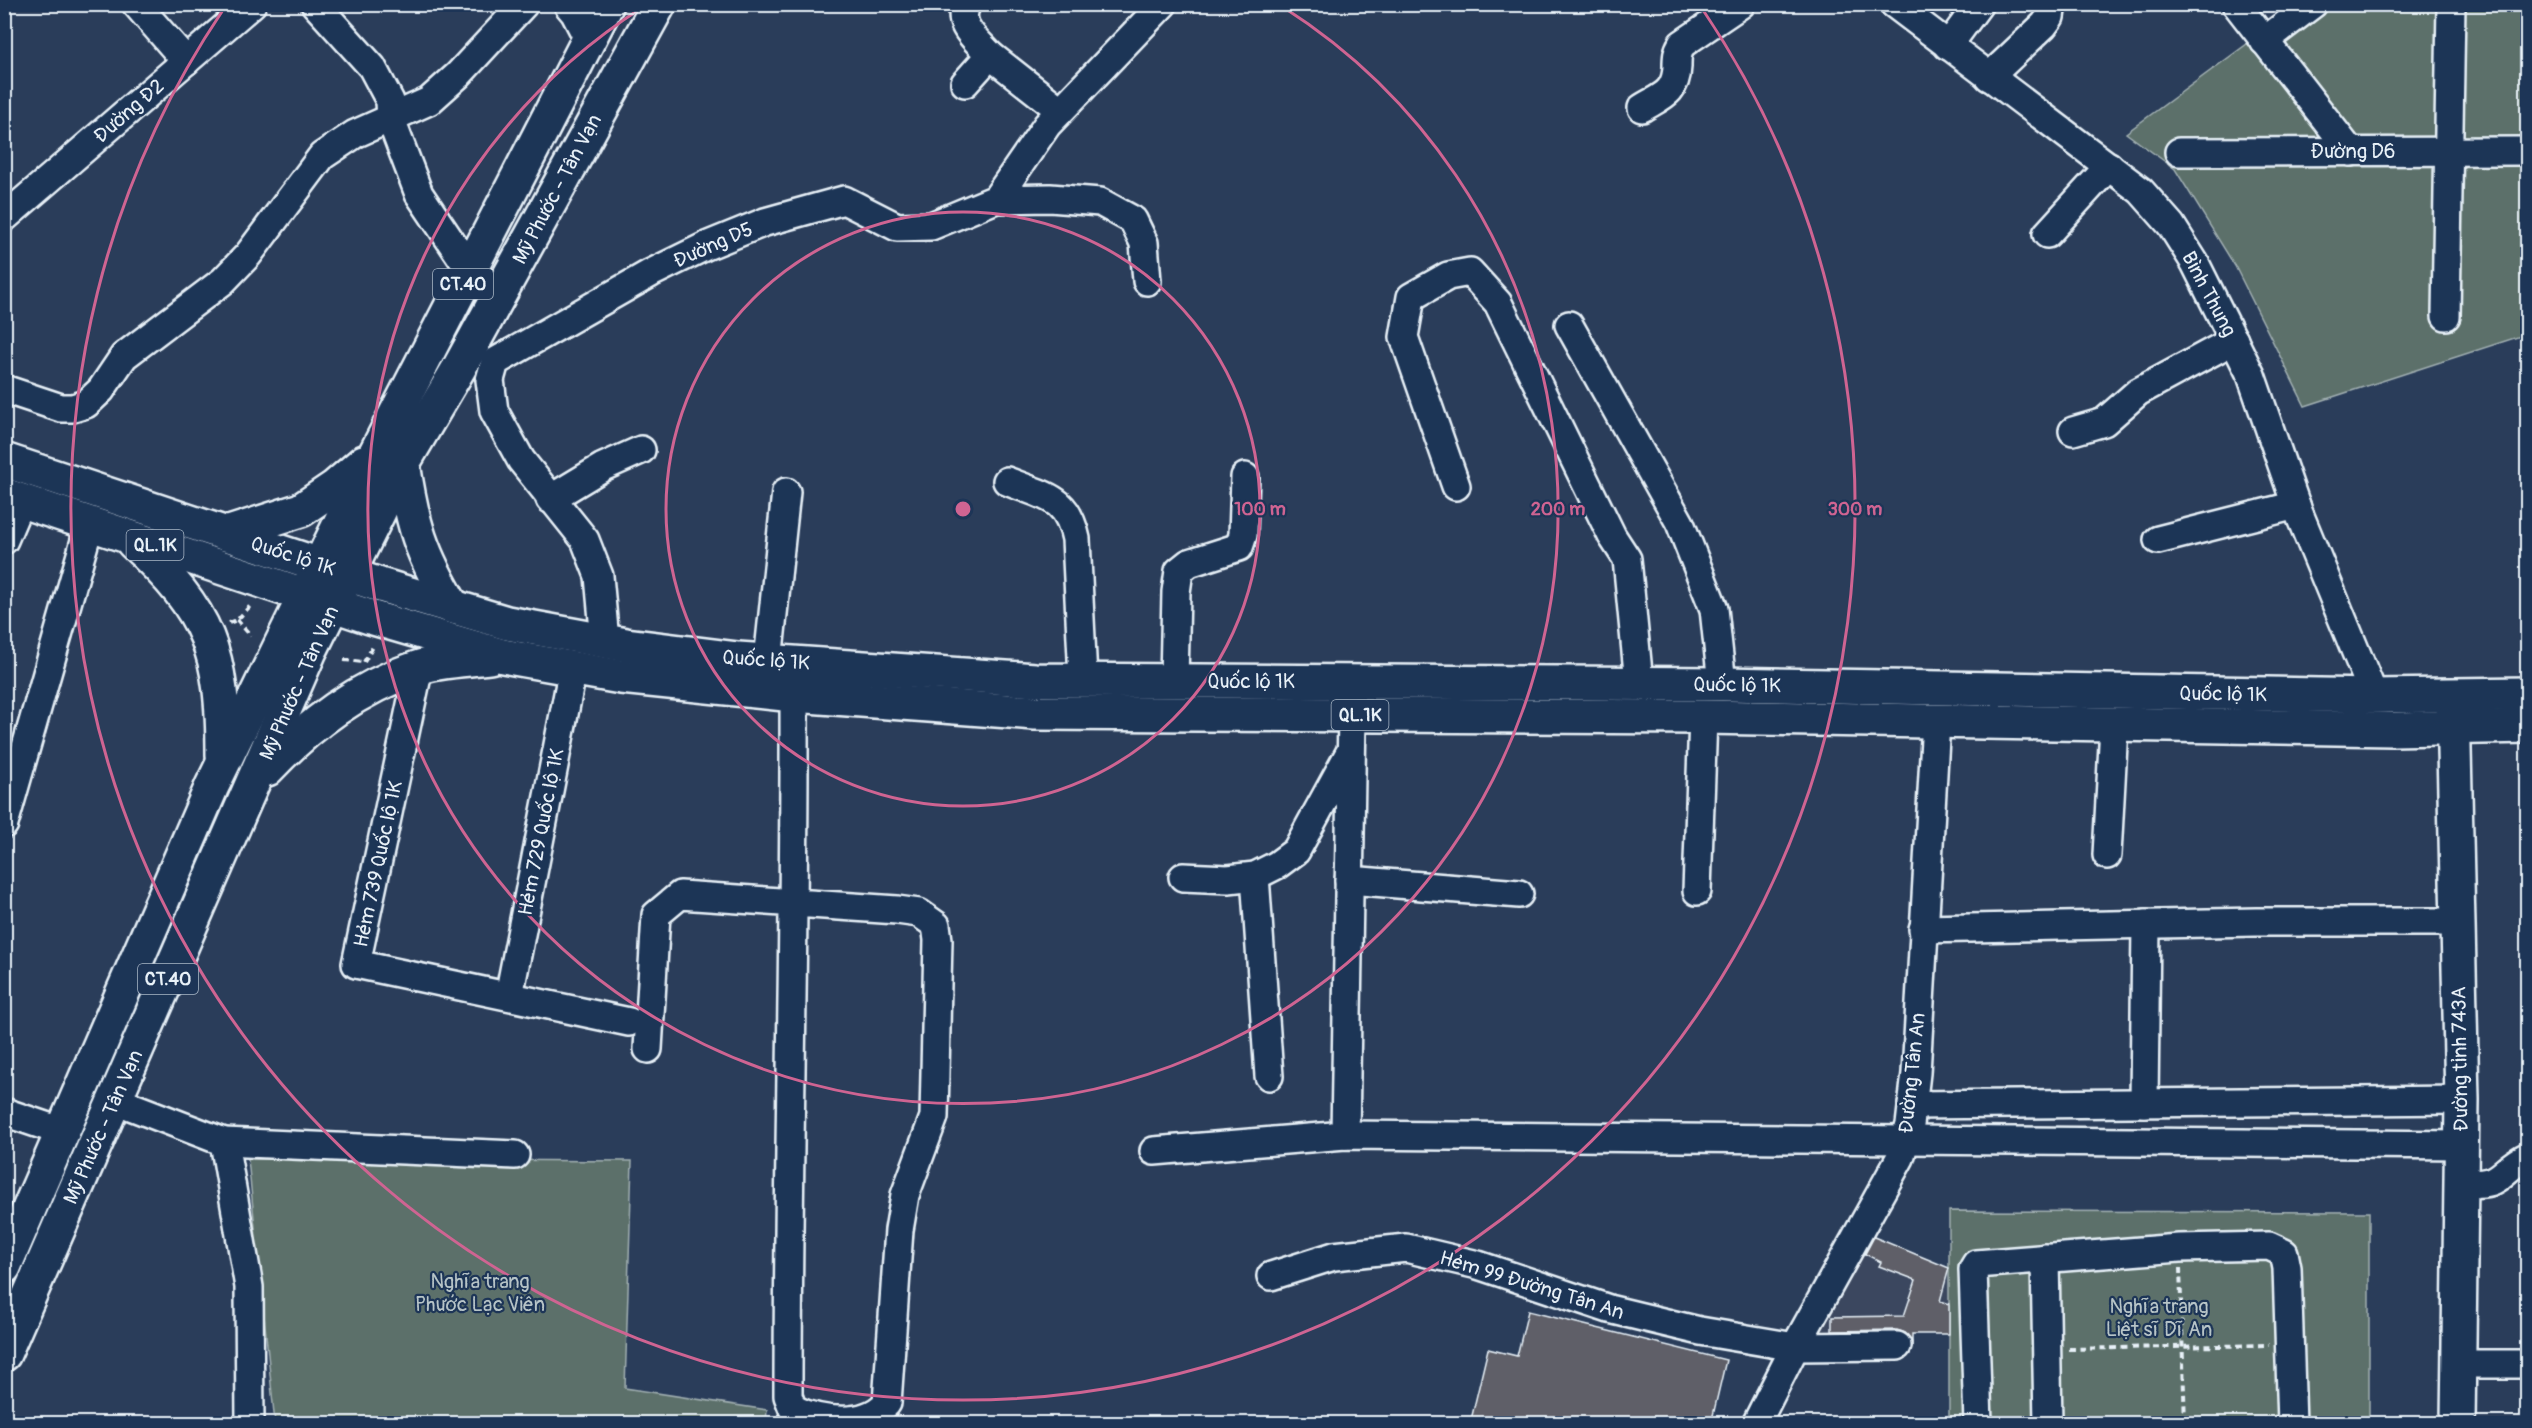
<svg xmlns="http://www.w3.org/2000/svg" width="2532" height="1428" font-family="Pangolin,sans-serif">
<rect width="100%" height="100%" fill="#2a3d5a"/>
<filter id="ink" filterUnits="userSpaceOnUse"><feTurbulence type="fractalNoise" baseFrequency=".0167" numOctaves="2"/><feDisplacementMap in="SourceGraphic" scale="12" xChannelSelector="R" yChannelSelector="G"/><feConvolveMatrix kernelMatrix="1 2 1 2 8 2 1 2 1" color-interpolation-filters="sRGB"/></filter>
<g filter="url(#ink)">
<path fill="#3a475e" d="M1869 1236 1949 1268V1334H1924L1912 1326V1342L1805 1343Z"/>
<g fill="#5c706b" stroke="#a2b0b2" stroke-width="1.5">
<path d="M2300 5H2527V334L2305 406 2235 266 2175 169 2126 133Z"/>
<path d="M248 1159 632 1161 625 1388 767 1410 766 1423H275Z"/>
<path d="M1949 1211 2369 1212V1423H1949Z"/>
</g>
<g fill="#5e5f68" stroke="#e8f1f8" stroke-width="1.5">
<path d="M1874 1237 1949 1268 1940 1301 1949 1304V1334H1912V1342L1905 1333 1897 1330 1832 1331V1317L1904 1316 1916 1280 1879 1266 1881 1262 1865 1254Z"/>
<path d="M1528 1311 1726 1360 1711 1424H1470L1488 1349 1517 1356Z"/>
</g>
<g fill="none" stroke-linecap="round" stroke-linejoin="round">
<g stroke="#e8f1f8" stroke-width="32">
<g id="minor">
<path d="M136 4 186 61"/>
<path d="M315 4 372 67 390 101 391 120 419 194 470 270"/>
<path d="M967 4C954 24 978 41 990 55"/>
<path d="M1894 4 2141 191 2171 225 2195 263 2251 375 2298 511 2374 696"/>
<path d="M2236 4 2351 152"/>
<path d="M2264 41 2313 4"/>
<path d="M1948 46 1979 4"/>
<path d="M1989 77 2044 25 2050 17 2052 4"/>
<path d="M965 83 990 55 1060 110"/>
<path d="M1642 108C1662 96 1676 93 1677 67 1677 58 1677 52 1682 44L1741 4"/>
<path d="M2179 152 2528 151"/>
<path d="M996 199 1050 198 1100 202 1133 220 1144 243 1147 281"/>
<path d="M4 218 252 4"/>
<path d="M2047 234 2109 166"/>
<path d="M2446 316 2451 4"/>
<path d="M1569 325 1680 523 1714 609 1722 684"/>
<path d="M4 389 61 408H73L86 404 101 390 124 356 223 281 248 255 322 156 355 134 429 101 458 75 524 4"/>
<path d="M2073 431 2104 422 2138 392 2234 340"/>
<path d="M1007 481C1045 497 1067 495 1076 539L1083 678"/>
<path d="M1456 486 1404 337 1411 297 1448 276 1470 272 1498 303 1612 536 1627 559 1639 683"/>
<path d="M550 499 603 467 641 450"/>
<path d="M4 540 21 500"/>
<path d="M2158 540 2296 505"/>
<path d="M605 641 599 576 585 540 521 460 494 411 490 380 495 362 651 273 706 246 765 222 844 200 897 227 931 226 996 199 1047 125 1163 4"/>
<path d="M768 661 786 492"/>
<path d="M419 667 356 964 629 1022"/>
<path d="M1174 680 1176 592 1179 571 1189 563 1239 547 1243 535 1245 477"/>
<path d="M4 824 90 523"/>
<path d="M2107 855 2114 726"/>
<path d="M1255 876 1269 1076"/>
<path d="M1183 877 1228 879 1255 876 1277 865 1296 851 1349 754"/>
<path d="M1349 880 1519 894"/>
<path d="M1697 891 1703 717"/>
<path d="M1923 929 2256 922H2458"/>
<path d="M509 996 573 668"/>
<path d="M648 1049 656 915 680 895 897 910 919 913 936 925 938 940 934 1117 905 1195 899 1230 887 1403C865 1428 821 1422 793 1409L788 1396C788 1163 795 929 794 695"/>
<path d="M115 1100 224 1142 249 1287 250 1424"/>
<path d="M2144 1103 2146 924"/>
<path d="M1912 1105 2462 1100"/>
<path d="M4 1112 63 1132"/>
<path d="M1345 1135 1352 715"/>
<path d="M224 1142 515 1155"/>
<path d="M1154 1151 1345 1135 2461 1145"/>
<path d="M2460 1183C2505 1187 2494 1173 2528 1156"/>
<path d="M2045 1258 2048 1424"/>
<path d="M1271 1276 1334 1256 1406 1248 1478 1265 1609 1309 1700 1331 1795 1347 1897 1346"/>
<path d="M2459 1364H2528"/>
<path d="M1756 1424 1795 1347 1900 1158 1910 1125 1916 1073 1936 721"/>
<path d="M1978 1424 1973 1269 1976 1264 2179 1248 2269 1246 2284 1253 2287 1268 2292 1424"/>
</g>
</g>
<g stroke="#e8f1f8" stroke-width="38">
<g id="major">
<path d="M571 4 577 11 590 36"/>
<path d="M4 460 380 585 507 623 626 645 738 659 1035 680 1722 684 2374 696 2528 694"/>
<path d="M403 463C412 524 421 554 453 607"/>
<path d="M4 495 370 617 503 656 621 677 794 695 1035 713 1703 717 2393 729 2528 726"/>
<path d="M226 534 301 510 335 487 364 462"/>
<path d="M133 542C210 613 223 652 223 756"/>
<path d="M2453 705 2462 1100 2458 1424"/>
<path d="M267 769C310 724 357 688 417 668 440 660 466 660 490 657"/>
<path d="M4 1267 212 786 352 499 607 4"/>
<path d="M4 1354 310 651 403 463 459 368 659 4"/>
</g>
</g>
<g stroke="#e8f1f8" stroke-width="4" stroke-dasharray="6 4.5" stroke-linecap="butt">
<path d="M237 620 251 636"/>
<path d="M229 623 237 620 252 604"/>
<path d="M344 660 363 662"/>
<path d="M364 662 374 645"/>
<path d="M2180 1268 2185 1424"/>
<path d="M2069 1349 2269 1345"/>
</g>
<use href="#minor" stroke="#1d3557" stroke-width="27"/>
<use href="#major" stroke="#1d3557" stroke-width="33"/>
</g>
</g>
<g fill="none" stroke="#cf6492" stroke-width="3">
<circle cx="963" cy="509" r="297"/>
<path d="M1283 7A595 595 0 1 1 643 7"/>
<path d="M1703 10A892 892 0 1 1 223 10"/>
</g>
<g text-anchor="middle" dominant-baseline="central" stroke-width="4.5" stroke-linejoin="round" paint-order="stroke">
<g fill="#1d3557" stroke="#abb9c8" stroke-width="1.5">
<rect x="433" y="269" width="60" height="30" rx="4.5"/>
<rect x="126.5" y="530" width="57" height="30" rx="4.5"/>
<rect x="1331.5" y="700" width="57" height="30" rx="4.5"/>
<rect x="138" y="964" width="60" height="30" rx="4.5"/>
</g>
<g font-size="18" font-weight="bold" fill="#e8f1f8">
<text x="463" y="284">CT.40</text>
<text x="155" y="545">QL.1K</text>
<text x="1360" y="715">QL.1K</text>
<text x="168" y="979">CT.40</text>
</g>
<g font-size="20" fill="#e8f1f8" stroke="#1d3557">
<text transform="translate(129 111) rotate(-41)">Đường Đ2</text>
<text x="2353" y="151">Đường D6</text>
<text transform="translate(557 189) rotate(-62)">Mỹ Phước - Tân Vạn</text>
<text transform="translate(713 245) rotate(-24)">Đường D5</text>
<text transform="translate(2209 294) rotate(62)">Bình Thung</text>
<text transform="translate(293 556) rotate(18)">Quốc lộ 1K</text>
<text transform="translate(766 660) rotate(4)">Quốc lộ 1K</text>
<text x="1251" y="681">Quốc lộ 1K</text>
<text transform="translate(299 683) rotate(-66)">Mỹ Phước - Tân Vạn</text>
<text transform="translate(1737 685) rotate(1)">Quốc lộ 1K</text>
<text transform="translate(2223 694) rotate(1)">Quốc lộ 1K</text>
<text transform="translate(541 832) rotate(-79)">Hẻm 729 Quốc lộ 1K</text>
<text transform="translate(378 864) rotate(-78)">Hẻm 739 Quốc lộ 1K</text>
<text transform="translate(2460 1059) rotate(-91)">Đường tỉnh 743A</text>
<text transform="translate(1912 1073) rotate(-84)">Đường Tân An</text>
<text transform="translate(103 1127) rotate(-66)">Mỹ Phước - Tân Vạn</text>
<text transform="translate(1532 1285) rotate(17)">Hẻm 99 Đường Tân An</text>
</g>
<g font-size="20" fill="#b7c4c7" stroke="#1d3557">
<text x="480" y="1281">Nghĩa trang<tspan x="480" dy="23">Phước Lạc Viên</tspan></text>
<text x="2159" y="1306">Nghĩa trang<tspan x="2159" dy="23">Liệt sĩ Dĩ An</tspan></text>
</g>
</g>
<circle cx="963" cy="509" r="9" fill="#cf6492" stroke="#1d3557" stroke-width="3"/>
<g font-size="18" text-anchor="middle" font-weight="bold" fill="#cf6492" stroke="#1d3557" stroke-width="4.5" stroke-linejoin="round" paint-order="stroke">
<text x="1260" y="515">100 m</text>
<text x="1558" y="515">200 m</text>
<text x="1855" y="515">300 m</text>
</g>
<rect width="2532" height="1428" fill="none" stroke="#1d3557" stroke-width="24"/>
<rect x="12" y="12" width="2508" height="1404" fill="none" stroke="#e8f1f8" stroke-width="2" filter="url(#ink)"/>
</svg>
